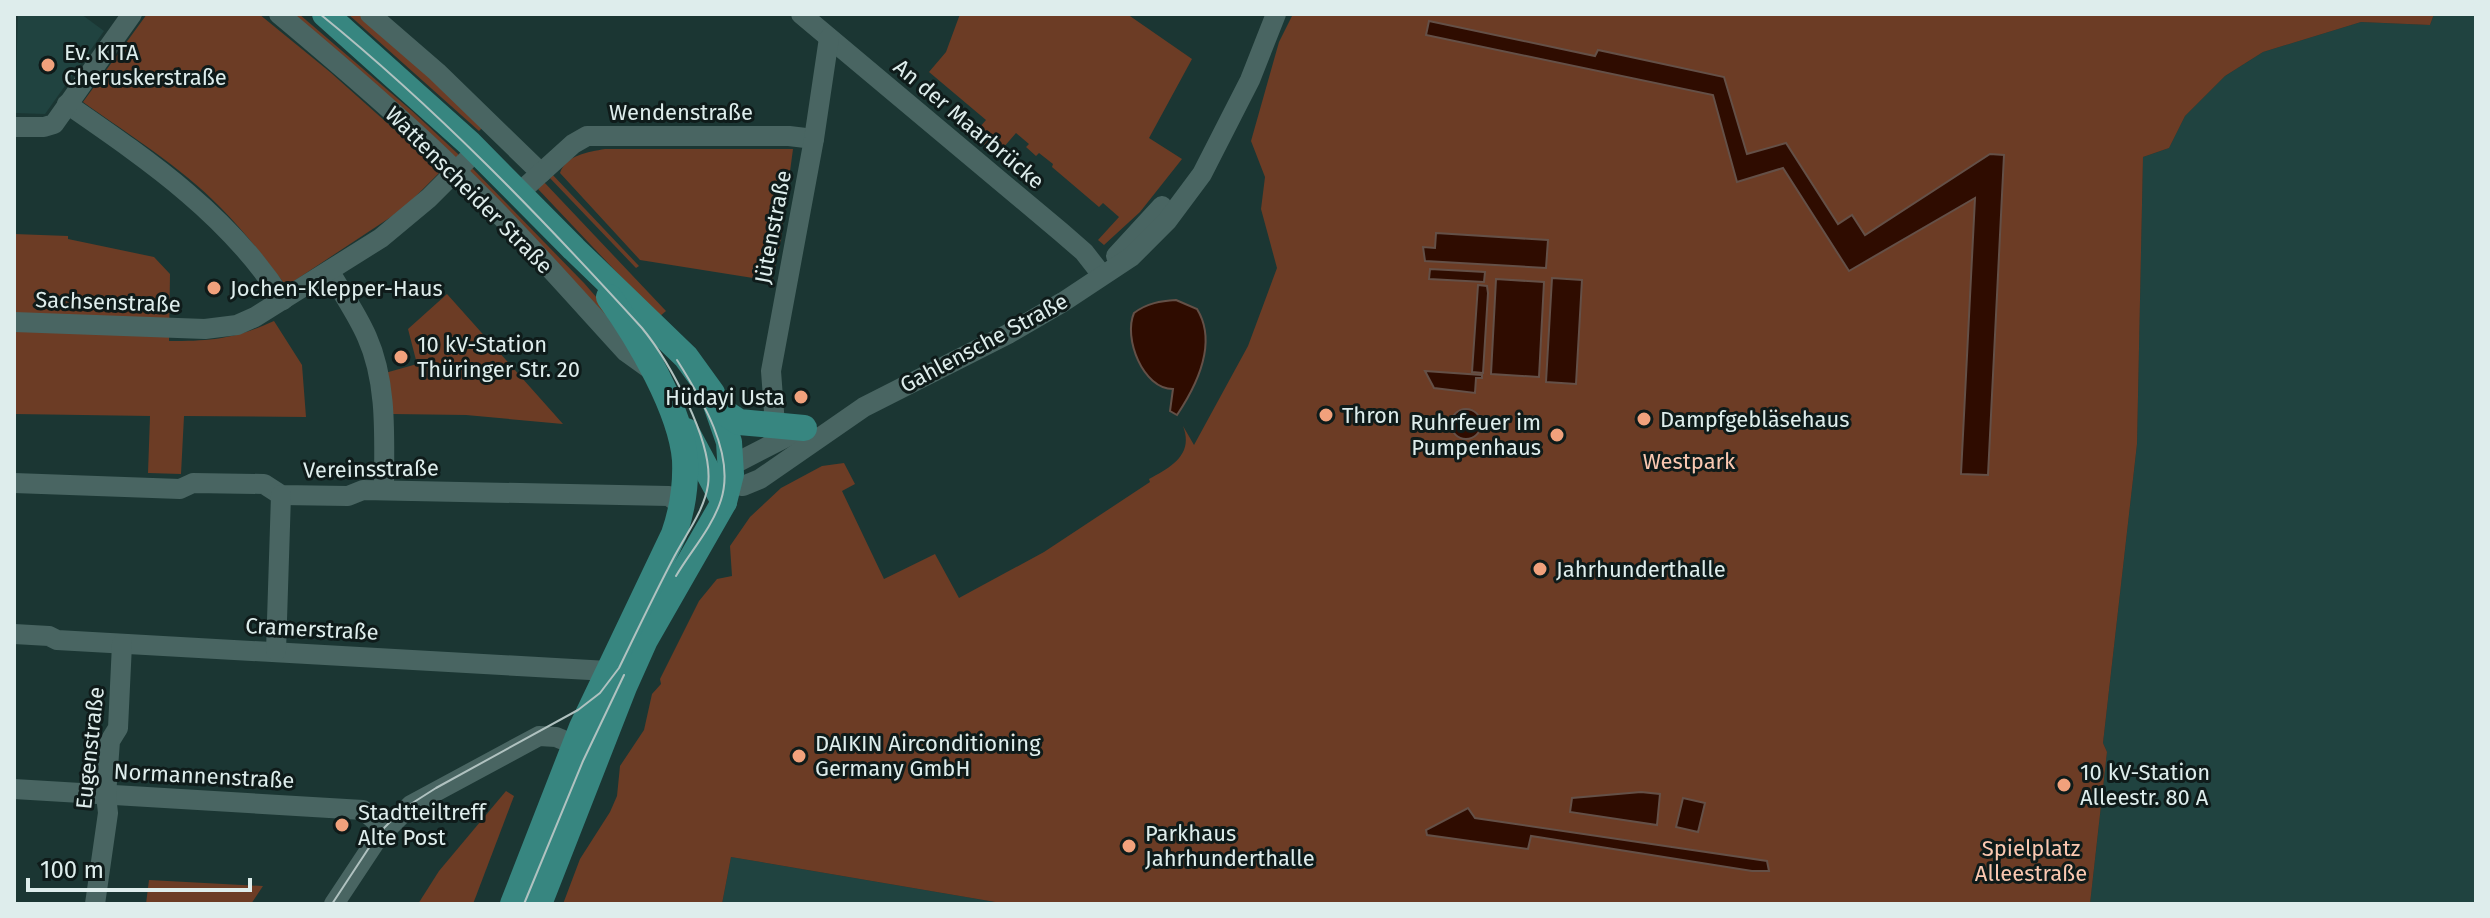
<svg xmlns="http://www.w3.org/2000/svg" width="2490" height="918" font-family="'Fira Sans',sans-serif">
<rect width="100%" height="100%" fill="#1b3633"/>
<g fill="#204340">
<path d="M18 14H81L104 31 45 114 15 113Z"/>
<path d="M2434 14H2476V904H2090L2107 752 2103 743 2137 444 2143 157 2169 148 2185 116 2225 76 2263 52 2361 22 2430 25Z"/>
<path d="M731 857 1007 904H722Z"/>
</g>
<g fill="#6c3c25">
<path d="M147 14H259L330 72 441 171 403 209 291 283 283 282C263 256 243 230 220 207 180 166 129 135 83 102Z"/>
<path d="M287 14H299L412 111 458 154 459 160Z"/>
<path d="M348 14H360L485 125 479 131Z"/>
<path d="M960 14H1127L1192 59 1149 138 1182 159 1140 212 1104 245 1098 240 1119 217 1103 203 1099 207 1052 167 1053 164 1039 153 1036 156 1026 147 1029 144 1016 133 997 155 973 135 986 120 929 72 946 52Z"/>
<path d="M1293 14H2434L2430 25 2361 22 2263 52 2225 76 2185 116 2169 148 2143 157 2137 444 2103 743 2107 752 2090 904H1007L731 857 722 904H563L580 859 610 812 617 796 620 766 644 730 652 694 661 684 660 679 699 601 717 579 732 576 730 546 750 517 781 488 822 466 844 463 855 484 842 491 884 579 935 554 959 598 1044 552 1150 482 1149 479C1171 467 1194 455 1183 426L1194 445 1248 346 1277 268 1261 209 1265 177 1251 141 1279 42Z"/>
<path d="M605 149H793L781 239 772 281 640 260 560 173C566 155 588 152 605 149Z"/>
<path d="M472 168 584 283 617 321 635 349 468 175 469 169Z"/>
<path d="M550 172 639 266 636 268 547 175Z"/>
<path d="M543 181 666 311 659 317 538 189Z"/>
<path d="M14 234 68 236V239L154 257 170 274 169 341C212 341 234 339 274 321L302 365 306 417 184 416 181 474 148 473 150 416 14 414Z"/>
<path d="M447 294 563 424 466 415 392 414 385 373 417 364 408 329Z"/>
<path d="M506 791 514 796 473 904H418L439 871Z"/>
<path d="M149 880 263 886 251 904H146Z"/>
</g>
<g fill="#2f0c00" stroke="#645047" stroke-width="2">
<path d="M1429 21 1595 56 1598 50 1724 77 1747 154 1786 143 1838 224 1852 215 1865 235 1990 154 2004 155 1988 475 1961 474 1975 198 1849 271 1783 168 1737 182 1713 95 1426 35Z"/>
<path d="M1436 233 1548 240 1546 268 1425 261 1423 247 1435 248Z"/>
<path d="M1430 269 1485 272 1484 282 1429 279Z"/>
<path d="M1552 278 1582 280 1576 384 1546 382Z"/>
<path d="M1496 279 1544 282 1539 377 1491 374Z"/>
<path d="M1478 285 1487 286 1488 293 1483 373 1472 372Z"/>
<path d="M1176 300 1197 309C1218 343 1197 385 1177 415L1170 411 1173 389C1143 389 1123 338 1134 313 1147 303 1161 301 1176 300Z"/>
<path d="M1425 371 1482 375V378H1476L1475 393 1434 388Z"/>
<circle cx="1466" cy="424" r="15"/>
<path d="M1641 792 1660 794 1657 825 1570 812 1572 798Z"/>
<path d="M1683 798 1705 803 1698 832 1676 827Z"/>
<path d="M1468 808 1475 818 1767 861 1769 871H1752L1531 836 1528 849 1427 835 1426 830Z"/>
</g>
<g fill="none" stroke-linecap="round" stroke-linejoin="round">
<g stroke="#496562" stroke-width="20">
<path d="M279 14C340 65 401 117 458 173 517 230 571 292 626 352L651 370"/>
<path d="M370 14 437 72 541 173"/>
<path d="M801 14 1061 232 1084 252 1102 275"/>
<path d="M67 104C148 160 229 215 283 300"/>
<path d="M14 127H44L54 124 132 14"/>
<path d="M520 192 573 144 587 136H789L814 139"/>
<path d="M1116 256 1162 206"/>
<path d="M330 272C342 293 357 314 367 337 388 384 384 440 384 490"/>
<path d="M14 322 205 329 237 325 255 317 381 238 429 198 477 150"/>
<path d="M775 425 771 371 814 139 829 38"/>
<path d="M730 466 804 428"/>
<path d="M14 483 180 489 193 483 264 484 281 495 348 496 363 490 669 496 682 506"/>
<path d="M730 484 743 486 760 479 864 407 1008 334 1063 302 1131 257 1167 221 1202 174 1250 80 1276 14"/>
<path d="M14 634 49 636 57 640 608 671"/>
<path d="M276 651 281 495"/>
<path d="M14 789 363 810 385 829"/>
<path d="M95 904 108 813 106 795 110 741 118 728 122 644"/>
<path d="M334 904 377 839 411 805 539 736 556 737 585 749"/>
</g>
<g stroke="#378680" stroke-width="26">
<path d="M325 14 469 143 574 249 686 357 712 393 729 442 731 474 724 502 645 640 624 687 539 904"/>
<path d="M719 409 739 422 804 428"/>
<path d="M686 431 724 502"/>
<path d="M513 904 582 727 674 534C682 511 686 484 685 460 681 410 638 337 609 297"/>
</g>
<g stroke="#b0c2c0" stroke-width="2">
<path d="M320 14C437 109 541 217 642 328 669 361 714 442 708 485 704 511 686 534 674 557 655 593 637 631 619 668L600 693 578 710 436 788 403 809 378 834 332 904"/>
<path d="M676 576C690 552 712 528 721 500 736 454 701 398 677 360"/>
<path d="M524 904 583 761 624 675"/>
</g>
</g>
<g fill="#f1a17c" stroke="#0f1b1a" stroke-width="3">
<circle cx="48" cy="65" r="8"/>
<circle cx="214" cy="288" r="8"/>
<circle cx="401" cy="357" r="8"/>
<circle cx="801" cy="397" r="8"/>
<circle cx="1326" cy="415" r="8"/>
<circle cx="1644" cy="419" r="8"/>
<circle cx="1557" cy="435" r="8"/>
<circle cx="1540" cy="569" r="8"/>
<circle cx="799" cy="756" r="8"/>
<circle cx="2064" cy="785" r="8"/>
<circle cx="342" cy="825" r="8"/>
<circle cx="1129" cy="846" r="8"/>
</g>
<g text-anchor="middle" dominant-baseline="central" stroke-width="6" stroke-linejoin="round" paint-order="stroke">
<g font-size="22" fill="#deedec" stroke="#0f1b1a" text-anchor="start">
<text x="64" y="52">Ev. KITA<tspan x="64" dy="25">Cheruskerstraße</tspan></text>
<text x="230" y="288">Jochen-Klepper-Haus</text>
<text x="417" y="344">10 kV-Station<tspan x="417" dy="25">Thüringer Str. 20</tspan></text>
<text x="785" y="397" text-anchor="end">Hüdayi Usta</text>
<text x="1342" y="415">Thron</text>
<text x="1660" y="419">Dampfgebläsehaus</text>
<text x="1541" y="422" text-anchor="end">Ruhrfeuer im<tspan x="1541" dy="25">Pumpenhaus</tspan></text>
<text x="1556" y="569">Jahrhunderthalle</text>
<text x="815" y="743">DAIKIN Airconditioning<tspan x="815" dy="25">Germany GmbH</tspan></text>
<text x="2080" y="772">10 kV-Station<tspan x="2080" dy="25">Alleestr. 80 A</tspan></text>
<text x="358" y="812">Stadtteiltreff<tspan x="358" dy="25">Alte Post</tspan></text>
<text x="1145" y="833">Parkhaus<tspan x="1145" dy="25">Jahrhunderthalle</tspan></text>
</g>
<g font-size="22" fill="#deedec" stroke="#0f1b1a">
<text x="681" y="112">Wendenstraße</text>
<text transform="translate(969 124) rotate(40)">An der Maarbrücke</text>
<text transform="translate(469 190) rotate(45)">Wattenscheider Straße</text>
<text transform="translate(773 227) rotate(-79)">Jütenstraße</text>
<text transform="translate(108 302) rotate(2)">Sachsenstraße</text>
<text transform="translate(984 343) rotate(-28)">Gahlensche Straße</text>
<text transform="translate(371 469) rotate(-1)">Vereinsstraße</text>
<text transform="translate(312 629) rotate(3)">Cramerstraße</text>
<text transform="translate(90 748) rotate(-84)">Eugenstraße</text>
<text transform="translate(204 776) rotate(3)">Normannenstraße</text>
</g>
<g font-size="22" fill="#fbc8b1" stroke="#0f1b1a">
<text x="1689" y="461">Westpark</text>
<text x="2031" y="848">Spielplatz<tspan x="2031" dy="25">Alleestraße</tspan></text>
</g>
</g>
<rect width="2490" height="918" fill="none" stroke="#deedec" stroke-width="32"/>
<path d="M28 878v12h222v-12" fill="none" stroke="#deedec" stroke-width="4"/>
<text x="40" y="878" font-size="24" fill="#deedec" stroke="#0f1b1a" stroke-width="6" paint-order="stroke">100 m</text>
</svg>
